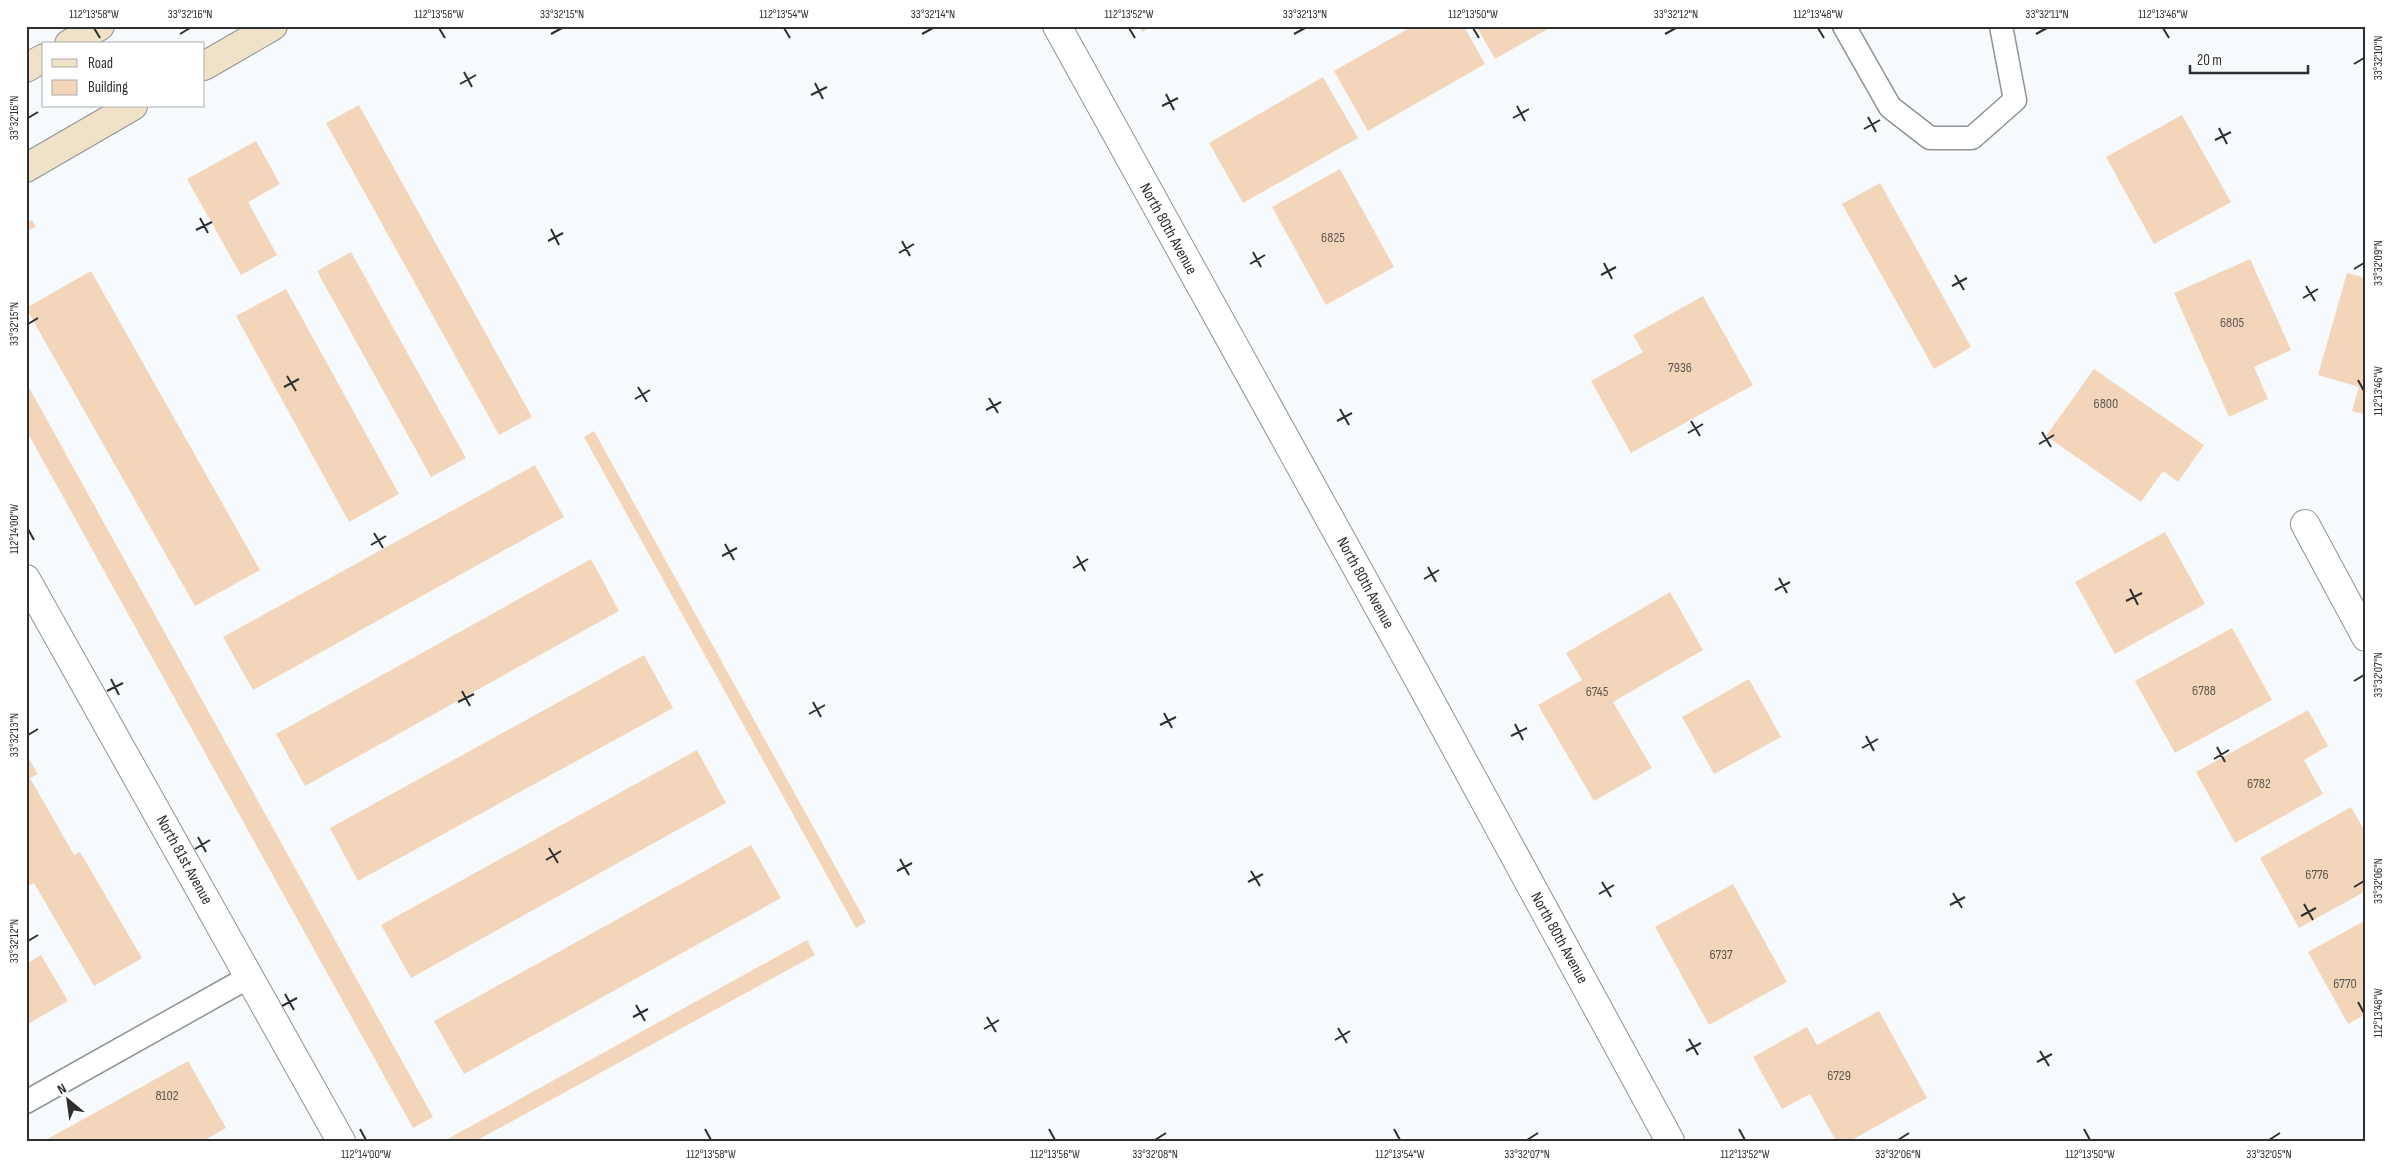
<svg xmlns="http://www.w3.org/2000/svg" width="2392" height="1167" font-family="'Sofia Sans Condensed',sans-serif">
<rect width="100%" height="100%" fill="#f7fafd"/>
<g fill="#f3d6ba">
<path d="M1138 26H1152L1142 32Z"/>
<path d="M1413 26H1464L1485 64 1368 131 1334 71Z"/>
<path d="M1476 26H1553L1495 59Z"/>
<path d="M1323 77 1358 138 1243 203 1209 143Z"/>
<path d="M359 105 532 417 499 435 326 123Z"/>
<path d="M2182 115 2231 202 2154 244 2106 157Z"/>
<path d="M256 141 280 184 248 202 277 255 241 275 187 179Z"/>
<path d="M1340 169 1394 267 1326 305 1272 207Z"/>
<path d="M1880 183 1971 347 1934 369 1842 204Z"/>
<path d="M32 220 36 227 26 231V223Z"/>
<path d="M351 252 466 458 431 477 317 271Z"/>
<path d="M2250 259 2291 350 2254 367 2268 399 2229 417 2174 293Z"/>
<path d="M91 271 260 570 195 606 26 308Z"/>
<path d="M2347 273 2366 278V415L2352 411 2359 387 2318 375Z"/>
<path d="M286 289 399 494 349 522 236 316Z"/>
<path d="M1703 296 1753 385 1631 453 1591 381 1643 352 1633 335Z"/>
<path d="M2094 369 2204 445 2178 482 2163 471 2141 502 2046 436Z"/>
<path d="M26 382 433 1117 413 1128 26 430Z"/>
<path d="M594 431 866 922 856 928 584 437Z"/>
<path d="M535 465 564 517 253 690 223 637Z"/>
<path d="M2165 532 2205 604 2115 654 2075 582Z"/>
<path d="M591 559 619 611 305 786 276 734Z"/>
<path d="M1670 592 1703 650 1613 702 1652 768 1594 801 1538 705 1582 680 1566 653Z"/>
<path d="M2232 628 2272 700 2175 753 2135 681Z"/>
<path d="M644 655 673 708 358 881 330 828Z"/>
<path d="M1749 679 1781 737 1714 774 1682 717Z"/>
<path d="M2308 710 2328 746 2304 760 2323 794 2235 843 2196 772Z"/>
<path d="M697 750 726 803 411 978 381 925Z"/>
<path d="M26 754 38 774 30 778 74 855 80 852 142 958 94 986 34 883 28 886 26 884Z"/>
<path d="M2351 807 2366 833V891L2299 928 2260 858Z"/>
<path d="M751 845 781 898 464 1074 434 1021Z"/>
<path d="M1733 884 1787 982 1709 1025 1655 927Z"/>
<path d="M2366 920V1014L2348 1024 2308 952Z"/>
<path d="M807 940 815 955 476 1141H444Z"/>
<path d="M41 955 68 1001 26 1025V964Z"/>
<path d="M1879 1011 1927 1098 1850 1141H1836L1810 1094 1782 1109 1753 1057 1807 1027 1817 1045Z"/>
<path d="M188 1061 226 1128 203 1141H44Z"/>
</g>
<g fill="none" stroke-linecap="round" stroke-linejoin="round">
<g stroke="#909396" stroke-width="25">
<g id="service">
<path d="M1844 26 1890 107 1930 138H1972L2015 100 2001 26"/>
<path d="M26 1102 249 977"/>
</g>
</g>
<g stroke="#909396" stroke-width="30">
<g id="minor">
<path d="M1057 26 1414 671 1670 1141"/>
<path d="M2305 524 2366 637"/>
<path d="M26 579 341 1141"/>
</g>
</g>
<g stroke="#909396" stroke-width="30">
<g id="secondary">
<path d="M69 44 100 26"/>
<path d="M204 66 273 26"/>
<path d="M26 68 44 58"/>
<path d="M26 168 133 106"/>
</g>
</g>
<use href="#service" stroke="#fff" stroke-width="22"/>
<use href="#minor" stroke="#fff" stroke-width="28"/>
<use href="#secondary" stroke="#f0e2c8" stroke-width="28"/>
</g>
<path fill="none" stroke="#2e2f30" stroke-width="2" d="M94 28 100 38M439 28 445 38M784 28 790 38M1129 28 1135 38M1473 28 1479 38M1818 28 1824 38M2163 28 2169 38M180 34 190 28M551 34 562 28M922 34 933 28M1294 34 1305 28M1665 34 1676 28M2036 34 2047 28M2354 64 2364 58M464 72 472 87M815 83 823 99M460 84 476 75M1166 94 1174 110M811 95 827 87M1162 106 1178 98M1517 106 1525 121M1868 117 1876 132M28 118 38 112M1513 118 1529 109M2219 128 2227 144M1864 129 1880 120M2215 140 2231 132M200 218 208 233M551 229 559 245M196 230 212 222M548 241 563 233M902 241 910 256M1253 252 1261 267M899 253 914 244M1604 263 1612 279M1250 264 1265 255M2354 269 2364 263M1601 275 1616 267M1955 275 1964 290M1952 286 1967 278M2306 286 2315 301M2303 298 2318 289M28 324 38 318M287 376 296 391M2358 380 2364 391M284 387 299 379M638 387 647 402M989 398 998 413M635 399 650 390M1340 409 1349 425M986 410 1001 402M1337 421 1352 413M1691 421 1700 436M2042 432 2051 447M1688 433 1703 424M2039 444 2054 435M28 529 34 540M374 533 383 548M725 544 734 560M371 545 386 536M722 556 737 548M1077 556 1085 571M1428 567 1436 582M1073 568 1088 559M1779 578 1787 593M1424 579 1439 570M2130 589 2138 605M1775 590 1790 582M2126 601 2142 593M111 679 119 695M2354 681 2364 675M107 691 123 683M462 691 470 706M458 702 474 694M813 702 821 717M1164 713 1172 728M809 714 825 705M1515 724 1523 740M1160 725 1176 717M28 735 38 729M1511 736 1527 728M1866 736 1874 751M2217 747 2225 762M1862 748 1878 739M2214 759 2229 750M198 837 206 852M549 848 558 863M195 849 210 840M900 859 909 875M546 860 561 851M897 871 912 863M1251 871 1260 886M1248 882 1263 874M1602 882 1611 897M2354 887 2364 881M1953 893 1962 908M1599 894 1614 885M2304 904 2313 920M1950 905 1965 897M2301 916 2316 908M28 941 38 935M285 994 294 1010M2358 1002 2364 1013M636 1005 645 1021M282 1006 297 998M633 1017 648 1009M987 1017 996 1032M1338 1028 1347 1043M984 1029 999 1020M1689 1039 1698 1055M1335 1040 1350 1031M1686 1051 1701 1043M2040 1051 2049 1066M2037 1062 2052 1054M360 1129 366 1140M705 1129 711 1140M1049 1129 1055 1140M1394 1129 1400 1140M1739 1129 1745 1140M2084 1129 2090 1140M1155 1140 1166 1133M1527 1140 1538 1133M1898 1140 1909 1133M2269 1140 2280 1133"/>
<g text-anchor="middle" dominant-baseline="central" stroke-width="4" stroke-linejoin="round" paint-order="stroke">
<g font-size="14" fill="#5f5952">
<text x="1333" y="237">6825</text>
<text x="2232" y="322">6805</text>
<text x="1680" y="367">7936</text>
<text x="2106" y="403">6800</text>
<text x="2204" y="690">6788</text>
<text x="1597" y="691">6745</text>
<text x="2259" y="783">6782</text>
<text x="2317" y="874">6776</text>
<text x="1721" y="954">6737</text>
<text x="2345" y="983">6770</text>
<text x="1839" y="1075">6729</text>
<text x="167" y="1095">8102</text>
</g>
<g font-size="16" fill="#2e2f30" stroke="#fff">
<text transform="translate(1168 229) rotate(61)">North 80th Avenue</text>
<text transform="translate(1365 583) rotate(61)">North 80th Avenue</text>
<text transform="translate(184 860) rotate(61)">North 81st Avenue</text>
<text transform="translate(1559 938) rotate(61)">North 80th Avenue</text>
</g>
</g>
<rect width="2392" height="1167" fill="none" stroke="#ffffff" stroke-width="55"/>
<rect x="42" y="42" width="162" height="65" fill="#ffffff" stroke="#abacac"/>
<rect x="52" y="59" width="25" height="8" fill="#f0e2c8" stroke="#abacac"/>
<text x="88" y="68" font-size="15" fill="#2e2f30">Road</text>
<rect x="52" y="80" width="25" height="15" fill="#f3d6ba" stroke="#abacac"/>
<text x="88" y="92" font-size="15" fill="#2e2f30">Building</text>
<g transform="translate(68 1100) rotate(331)" stroke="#ffffff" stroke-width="4" paint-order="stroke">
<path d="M0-4L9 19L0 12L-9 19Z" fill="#2e2f30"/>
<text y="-8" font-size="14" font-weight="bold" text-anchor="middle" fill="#2e2f30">N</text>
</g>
<path d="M2190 65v8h118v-8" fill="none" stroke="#2e2f30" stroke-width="2.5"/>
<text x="2197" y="65" font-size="15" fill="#2e2f30" stroke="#ffffff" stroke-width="4" paint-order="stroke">20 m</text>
<rect x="28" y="28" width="2336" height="1112" fill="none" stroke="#2e2f30" stroke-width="2"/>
<g font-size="12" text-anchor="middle" fill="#2e2f30">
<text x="94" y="18">112°13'58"W</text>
<text x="190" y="18">33°32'16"N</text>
<text x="439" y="18">112°13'56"W</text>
<text x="562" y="18">33°32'15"N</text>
<text x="784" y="18">112°13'54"W</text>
<text x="933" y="18">33°32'14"N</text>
<text x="1129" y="18">112°13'52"W</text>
<text x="1305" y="18">33°32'13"N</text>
<text x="1473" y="18">112°13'50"W</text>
<text x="1676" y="18">33°32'12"N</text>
<text x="1818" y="18">112°13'48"W</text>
<text x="2047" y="18">33°32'11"N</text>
<text x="2163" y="18">112°13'46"W</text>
<text transform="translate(2378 58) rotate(-90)" y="4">33°32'10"N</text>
<text transform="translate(14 118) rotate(-90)" y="4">33°32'16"N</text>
<text transform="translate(2378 263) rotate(-90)" y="4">33°32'09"N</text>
<text transform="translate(14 324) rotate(-90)" y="4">33°32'15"N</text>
<text transform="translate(2378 391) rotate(-90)" y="4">112°13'46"W</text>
<text transform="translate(14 529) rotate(-90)" y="4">112°14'00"W</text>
<text transform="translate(2378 675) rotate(-90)" y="4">33°32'07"N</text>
<text transform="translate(14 735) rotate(-90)" y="4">33°32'13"N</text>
<text transform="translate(2378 881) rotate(-90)" y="4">33°32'06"N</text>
<text transform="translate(14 941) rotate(-90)" y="4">33°32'12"N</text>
<text transform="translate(2378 1013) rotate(-90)" y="4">112°13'48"W</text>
<text x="366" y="1158">112°14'00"W</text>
<text x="711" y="1158">112°13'58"W</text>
<text x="1055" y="1158">112°13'56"W</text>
<text x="1155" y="1158">33°32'08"N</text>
<text x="1400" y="1158">112°13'54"W</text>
<text x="1527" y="1158">33°32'07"N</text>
<text x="1745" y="1158">112°13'52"W</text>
<text x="1898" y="1158">33°32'06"N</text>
<text x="2090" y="1158">112°13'50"W</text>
<text x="2269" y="1158">33°32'05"N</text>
</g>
</svg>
